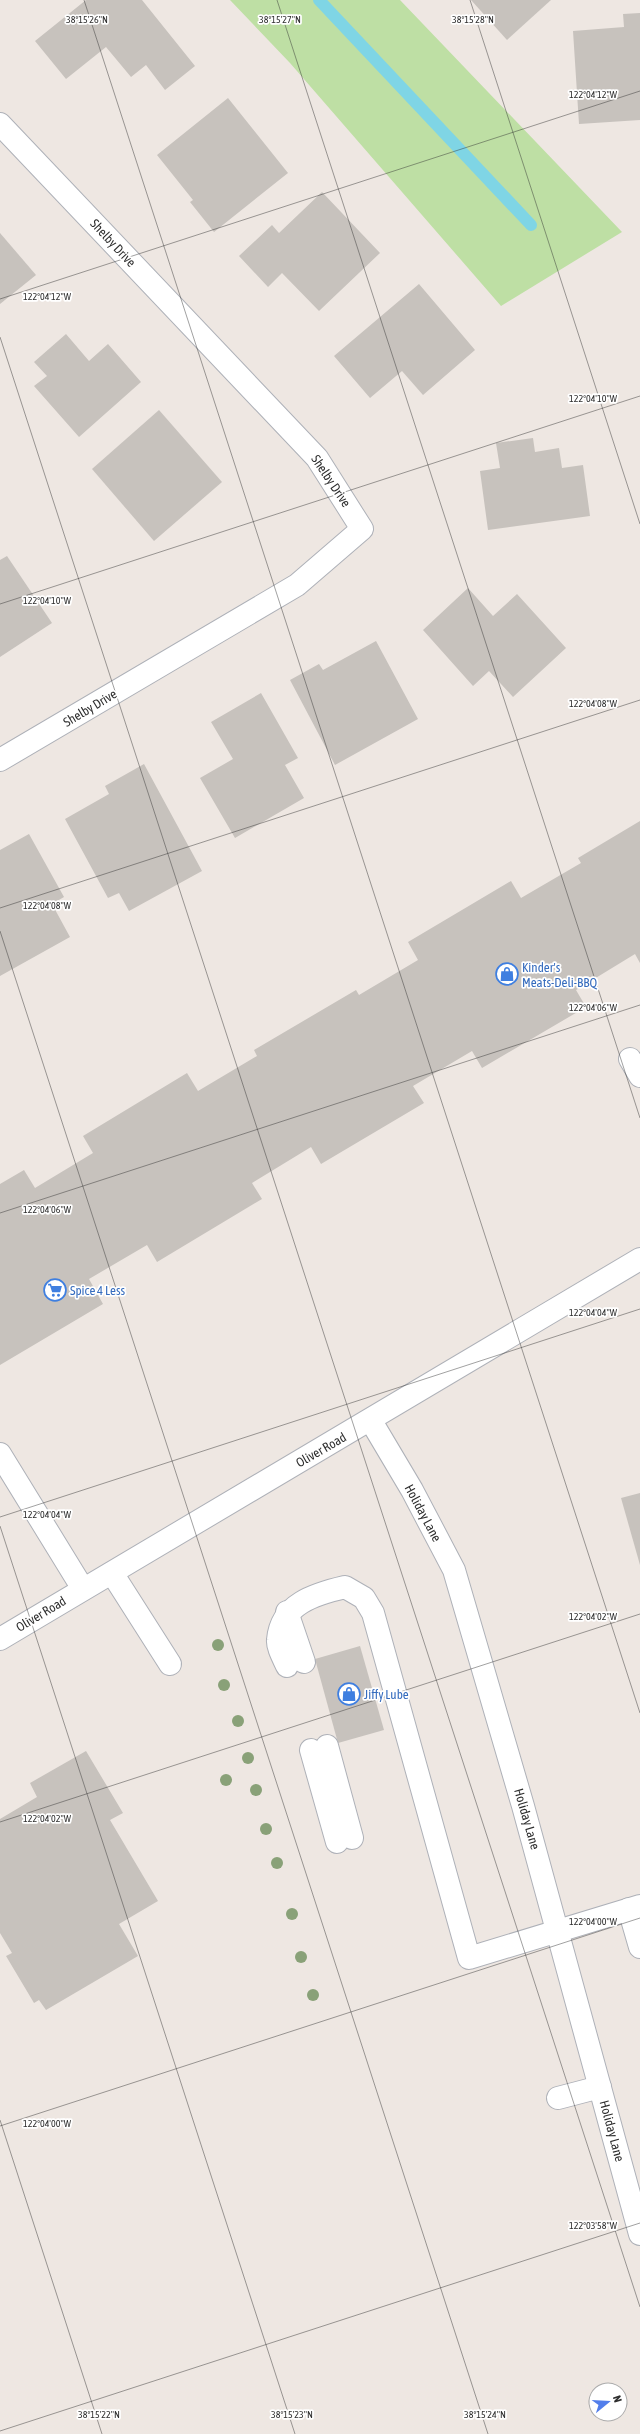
<svg xmlns="http://www.w3.org/2000/svg" width="640" height="2434" font-family="'Asap Condensed',sans-serif">
<rect width="100%" height="100%" fill="#eee7e2"/>
<path fill="#bedfa4" d="M230 0H400L622 232 501 306 290 63Z"/>
<g fill="none" stroke-linecap="round" stroke-linejoin="round">
<path stroke="#7fd5e5" stroke-width="12" d="M319 0 531 225"/>
</g>
<g fill="#c7c2bd">
<path d="M86 0H142L195 66 165 90 146 65 131 77 106 47 66 79 35 41Z"/>
<path d="M471 0H551L507 40Z"/>
<path d="M640 13V120L579 124 573 31 624 27 623 14Z"/>
<path d="M228 98 288 173 214 232 190 202 193 200 157 155Z"/>
<path d="M322 192 380 253 319 311 282 273 268 287 239 256 272 225 279 233Z"/>
<path d="M0 233 36 275 0 304Z"/>
<path d="M419 284 475 350 423 395 402 371 370 398 334 356Z"/>
<path d="M66 334 89 361 108 344 141 382 79 437 34 386 47 376 34 362Z"/>
<path d="M159 410 222 482 154 541 92 469Z"/>
<path d="M533 438 535 452 559 448 562 468 583 465 590 516 488 530 480 471 500 468 496 443Z"/>
<path d="M7 556 52 623 0 657V560Z"/>
<path d="M468 588 493 616 517 594 566 648 513 697 489 671 473 686 423 630Z"/>
<path d="M376 641 418 719 335 765 290 680 319 664 323 670Z"/>
<path d="M261 693 298 758 285 765 304 798 235 838 200 778 233 759 211 722Z"/>
<path d="M144 764 202 871 129 911 119 893 108 898 65 819 109 794 105 786Z"/>
<path d="M640 821V963L635 954 576 990 586 1007 482 1068 472 1051 413 1086 424 1103 321 1164 311 1147 252 1183 262 1199 157 1262 147 1245 89 1279 103 1304 0 1365V1184L24 1170 35 1188 93 1153 83 1136 187 1073 198 1091 257 1056 254 1050 356 990 359 995 418 960 408 942 511 881 521 898 581 863 578 858Z"/>
<path d="M29 834 64 897 52 904 70 937 0 976V850Z"/>
<path d="M640 1493V1565L621 1498Z"/>
<path d="M360 1646 384 1730 338 1743 315 1659Z"/>
<path d="M86 1751 123 1813 110 1820 158 1901 119 1924 138 1956 46 2010 39 2000 34 2003 6 1956 12 1953 0 1933V1819L37 1797 30 1783Z"/>
</g>
<g fill="none" stroke-linecap="round" stroke-linejoin="round">
<g stroke="#aeb1b8" stroke-width="24">
<g id="lane">
<path d="M630 1059 640 1076"/>
<path d="M0 1454 83 1589"/>
<path d="M112 1573 170 1664"/>
<path d="M287 1612 304 1662"/>
<path d="M287 1666C284 1659 277 1647 278 1640 281 1604 315 1594 345 1587L364 1598 373 1613 469 1958 640 1906"/>
<path d="M327 1746 352 1838"/>
<path d="M311 1750 337 1842"/>
<path d="M629 1909 640 1947"/>
<path d="M558 2098 600 2087"/>
</g>
</g>
<g stroke="#aeb1b8" stroke-width="24">
<g id="street">
<path d="M0 124 317 458 362 529 297 585 0 760"/>
<path d="M371 1421 412 1490 454 1570 523 1806 640 2234"/>
</g>
</g>
<g stroke="#aeb1b8" stroke-width="24">
<path id="secondary" d="M0 1639 640 1259"/>
</g>
<use href="#lane" stroke="#fff" stroke-width="22"/>
<use href="#street" stroke="#fff" stroke-width="22"/>
<use href="#secondary" stroke="#fff" stroke-width="22"/>
</g>
<g fill="#89a178">
<circle cx="218" cy="1645" r="6"/>
<circle cx="224" cy="1685" r="6"/>
<circle cx="238" cy="1721" r="6"/>
<circle cx="248" cy="1758" r="6"/>
<circle cx="226" cy="1780" r="6"/>
<circle cx="256" cy="1790" r="6"/>
<circle cx="266" cy="1829" r="6"/>
<circle cx="277" cy="1863" r="6"/>
<circle cx="292" cy="1914" r="6"/>
<circle cx="301" cy="1957" r="6"/>
<circle cx="313" cy="1995" r="6"/>
</g>
<path fill="none" stroke="#2e2e2e" stroke-width="1" stroke-opacity="0.45" d="M84 0 640 1713M277 0 640 1118M470 0 640 524M0 299 640 91M0 337 640 2307M0 604 640 396M0 908 640 700M0 931 488 2434M0 1213 640 1005M0 1517 640 1309M0 1526 295 2434M0 1822 640 1614M0 2120 102 2434M0 2126 640 1918M0 2431 640 2223"/>
<defs>
<g id="shop-ring" transform="scale(1.15)"><circle r="9.5" fill="#fff" stroke="#3f7fe0" stroke-width="1.5"/><path d="M-5-2.5h2.3a2.7 3.5 0 0 1 5.4 0H5L5.5 6h-11ZM-1.5-2.5h3a1.5 2.3 0 0 0-3 0Z" fill="#3f7fe0"/></g>
<g id="supermarket-ring" transform="scale(1.15)"><circle r="9.5" fill="#fff" stroke="#3f7fe0" stroke-width="1.5"/><path d="M-6-5.5h2.5l.6 2H6L4.5 2H-2.5L-4.4-4H-6ZM-1.5 3.2a1.3 1.3 0 1 0 .1 0ZM3 3.2a1.3 1.3 0 1 0 .1 0Z" fill="#3f7fe0"/></g>
</defs>
<g fill-rule="evenodd">
<use href="#shop-ring" x="507" y="974"/>
<use href="#supermarket-ring" x="55" y="1290"/>
<use href="#shop-ring" x="349" y="1694"/>
</g>
<g text-anchor="middle" dominant-baseline="central" stroke-width="3.5" stroke-linejoin="round" paint-order="stroke">
<g font-size="13" fill="#2e2e2e" stroke="#fff">
<text transform="translate(113 243) rotate(47)">Shelby Drive</text>
<text transform="translate(331 481) rotate(56)">Shelby Drive</text>
<text transform="translate(90 708) rotate(-31)">Shelby Drive</text>
<text transform="translate(321 1450) rotate(-30)">Oliver Road</text>
<text transform="translate(423 1513) rotate(62)">Holiday Lane</text>
<text transform="translate(41 1614) rotate(-31)">Oliver Road</text>
<text transform="translate(527 1819) rotate(74)">Holiday Lane</text>
<text transform="translate(612 2131) rotate(75)">Holiday Lane</text>
</g>
<g font-size="13" fill="#366cbe" stroke="#fff" text-anchor="start">
<text x="522" y="967">Kinder's<tspan x="522" dy="15">Meats-Deli-BBQ</tspan></text>
<text x="70" y="1290">Spice 4 Less</text>
<text x="364" y="1694">Jiffy Lube</text>
</g>
</g>
<g font-size="10" text-anchor="middle" fill="#2e2e2e" stroke="#fff" stroke-width="3.5" stroke-linejoin="round" paint-order="stroke">
<text x="87" y="23">38°15'26"N</text>
<text x="280" y="23">38°15'27"N</text>
<text x="473" y="23">38°15'28"N</text>
<text x="593" y="98">122°04'12"W</text>
<text x="47" y="300">122°04'12"W</text>
<text x="593" y="402">122°04'10"W</text>
<text x="47" y="604">122°04'10"W</text>
<text x="593" y="707">122°04'08"W</text>
<text x="47" y="909">122°04'08"W</text>
<text x="593" y="1011">122°04'06"W</text>
<text x="47" y="1213">122°04'06"W</text>
<text x="593" y="1316">122°04'04"W</text>
<text x="47" y="1518">122°04'04"W</text>
<text x="593" y="1620">122°04'02"W</text>
<text x="47" y="1822">122°04'02"W</text>
<text x="593" y="1925">122°04'00"W</text>
<text x="47" y="2127">122°04'00"W</text>
<text x="593" y="2229">122°03'58"W</text>
<text x="99" y="2418">38°15'22"N</text>
<text x="292" y="2418">38°15'23"N</text>
<text x="485" y="2418">38°15'24"N</text>
</g>
<g transform="translate(608 2402) rotate(72)"><circle r="19" fill="#ffffff" stroke="#ababab"/>
<path d="M0-3L7 15L0 10L-7 15Z" fill="#527eeb"/>
<text y="-6" font-size="11" font-weight="bold" text-anchor="middle" fill="#2e2e2e">N</text>
</g>
</svg>
